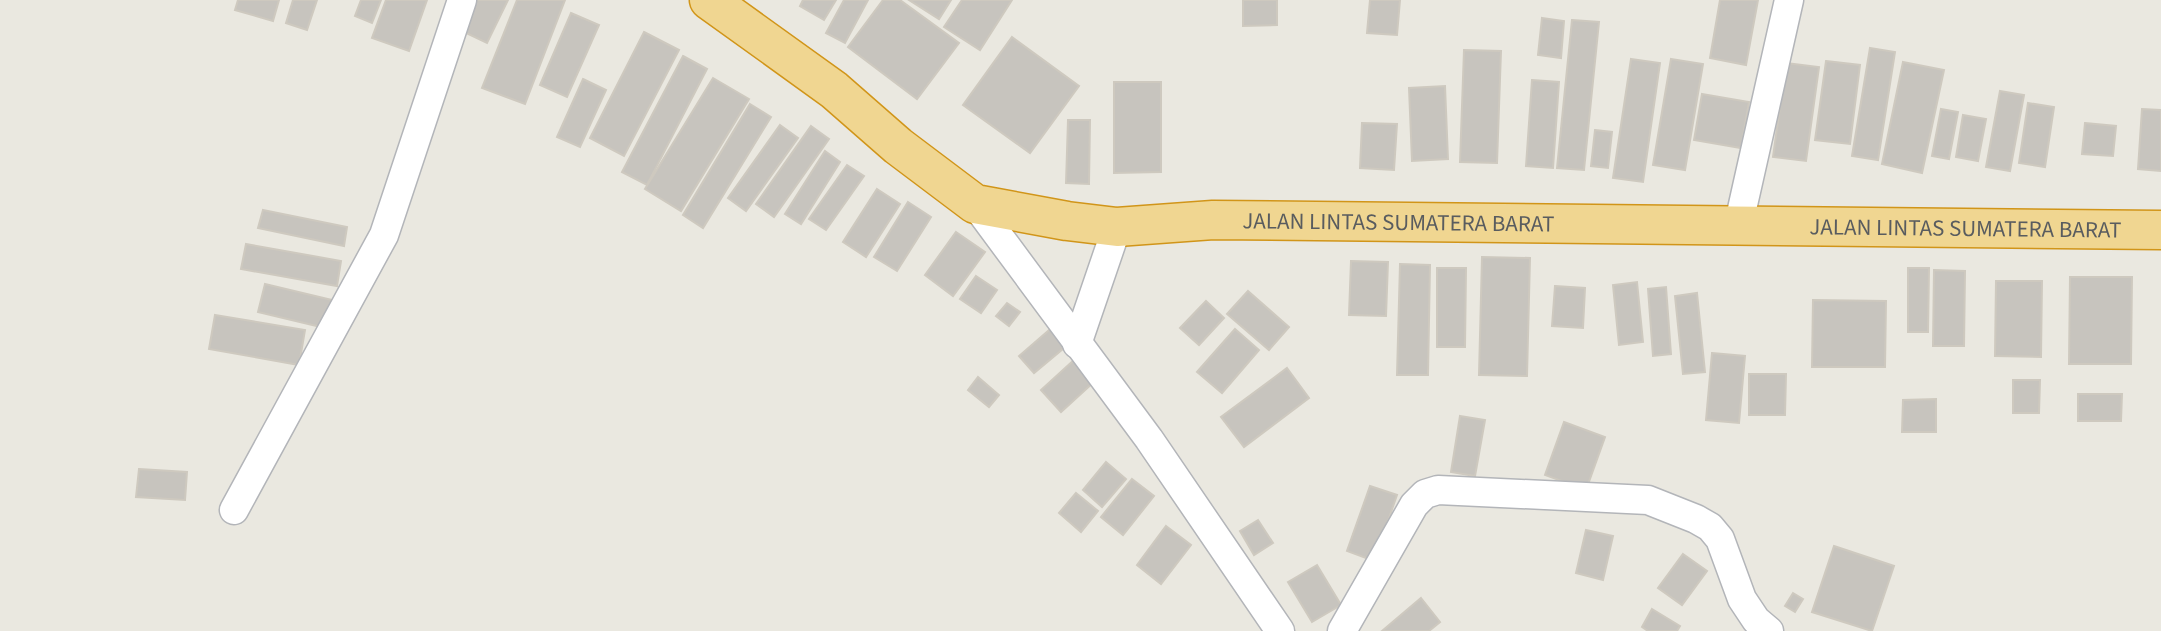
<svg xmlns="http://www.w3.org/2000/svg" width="2161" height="631" font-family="'Source Sans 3',sans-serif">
<rect width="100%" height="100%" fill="#eae8e0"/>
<g fill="#c7c4be" stroke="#cec9bf" stroke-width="2">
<path d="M238 0H279L273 21 235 10Z"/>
<path d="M293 0H317L307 30 286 23Z"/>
<path d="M361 0H381L372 23 355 16Z"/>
<path d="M386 0H427L409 51 372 38Z"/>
<path d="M477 0H508L487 43 462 31Z"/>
<path d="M517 0H565L525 104 482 88Z"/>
<path d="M803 0H836L824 20 800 6Z"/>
<path d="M844 0H868L845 43 826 33Z"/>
<path d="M883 0H900L959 43 917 99 848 47Z"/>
<path d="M909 0H951L939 19Z"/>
<path d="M962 0H1012L980 50 944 27Z"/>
<path d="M1243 0H1277V25L1243 26Z"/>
<path d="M1370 0H1400L1397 35 1367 33Z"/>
<path d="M1720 0H1758L1746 65 1710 58Z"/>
<path d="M571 13 599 25 567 97 540 85Z"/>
<path d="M1542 18 1564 21 1561 58 1538 55Z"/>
<path d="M1572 20 1599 22 1584 170 1557 168Z"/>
<path d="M644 32 679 50 624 156 590 138Z"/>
<path d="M1012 37 1079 86 1030 153 963 105Z"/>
<path d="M1870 48 1895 52 1878 160 1852 156Z"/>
<path d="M1464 50 1501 51 1497 163 1460 162Z"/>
<path d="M683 56 707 69 647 185 622 172Z"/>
<path d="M1631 59 1660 63 1643 182 1613 178Z"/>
<path d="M1671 59 1703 64 1685 170 1653 165Z"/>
<path d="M1826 61 1860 65 1850 144 1815 140Z"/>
<path d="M1903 62 1944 70 1922 173 1882 164Z"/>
<path d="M1786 63 1819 67 1806 161 1773 157Z"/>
<path d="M713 78 749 99 681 211 645 189Z"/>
<path d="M583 79 606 90 580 147 557 137Z"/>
<path d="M1532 80 1559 82 1553 168 1526 166Z"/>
<path d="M1114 82H1161V172L1114 173Z"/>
<path d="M1445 86 1448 159 1412 161 1409 88Z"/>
<path d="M2000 91 2024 95 2010 171 1986 167Z"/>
<path d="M1702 94 1749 102 1741 148 1694 140Z"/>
<path d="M2028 103 2054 107 2045 167 2019 163Z"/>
<path d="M750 104 771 117 703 228 683 215Z"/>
<path d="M1941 109 1958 112 1949 159 1932 156Z"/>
<path d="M2142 109 2161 110V171L2138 169Z"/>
<path d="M1963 115 1986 119 1978 161 1956 157Z"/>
<path d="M1068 120H1090L1089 184 1066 183Z"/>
<path d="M1362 123 1397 124 1394 170 1360 168Z"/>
<path d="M2085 123 2116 126 2113 156 2082 154Z"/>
<path d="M780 125 798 138 746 211 728 198Z"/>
<path d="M811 126 829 139 774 217 756 204Z"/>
<path d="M1595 130 1612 132 1608 168 1591 166Z"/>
<path d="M825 151 840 162 801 224 785 214Z"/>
<path d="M847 165 864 176 826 230 809 219Z"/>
<path d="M877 189 900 204 866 257 843 242Z"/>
<path d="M908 202 931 217 897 271 874 257Z"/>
<path d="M263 210 347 227 344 246 258 228Z"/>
<path d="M956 232 985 252 953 296 925 275Z"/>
<path d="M246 244 341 261 337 286 241 269Z"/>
<path d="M1482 257 1530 258 1527 376 1479 375Z"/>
<path d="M1351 261 1388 262 1386 316 1349 315Z"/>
<path d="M1400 264 1430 265 1428 375H1397Z"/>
<path d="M1437 268H1466L1465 347H1437Z"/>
<path d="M1908 268H1929L1928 332H1908Z"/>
<path d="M1934 270 1965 271 1964 346H1933Z"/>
<path d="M976 276 997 290 981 313 960 299Z"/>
<path d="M2070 277H2132L2131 364H2069Z"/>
<path d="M1996 281H2042L2041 357 1995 356Z"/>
<path d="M1637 282 1643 342 1619 345 1613 285Z"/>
<path d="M265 284 332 300 325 328 258 312Z"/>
<path d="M1555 286 1585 288 1583 328 1552 326Z"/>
<path d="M1666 287 1671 354 1653 356 1648 289Z"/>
<path d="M1248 291 1289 327 1269 350 1227 314Z"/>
<path d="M1697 293 1705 372 1683 374 1675 296Z"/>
<path d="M1813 300 1886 301 1885 367H1812Z"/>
<path d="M1206 301 1224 318 1199 345 1180 328Z"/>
<path d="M1007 303 1020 312 1009 326 996 316Z"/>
<path d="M215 315 305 330 299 365 209 349Z"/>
<path d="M1055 325 1070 343 1034 373 1019 356Z"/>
<path d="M1235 329 1259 350 1222 393 1197 372Z"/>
<path d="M1712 353 1745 356 1739 423 1706 420Z"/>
<path d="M1074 360 1094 382 1061 412 1041 390Z"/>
<path d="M1287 368 1309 398 1244 447 1221 417Z"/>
<path d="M1749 374H1786L1785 415H1749Z"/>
<path d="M978 377 999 395 989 407 968 390Z"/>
<path d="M2013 380H2040L2039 413H2013Z"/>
<path d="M2078 394H2122L2121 421H2078Z"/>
<path d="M1936 399V432H1902L1903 400Z"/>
<path d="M1460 416 1485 420 1475 476 1451 472Z"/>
<path d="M1564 422 1605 437 1586 490 1545 475Z"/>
<path d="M1106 462 1126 479 1102 507 1083 490Z"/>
<path d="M139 469 187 472 185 500 136 497Z"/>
<path d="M1132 479 1154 496 1123 535 1101 517Z"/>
<path d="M1370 486 1397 495 1374 561 1347 551Z"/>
<path d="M1076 493 1098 511 1081 532 1059 513Z"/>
<path d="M1258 520 1273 543 1254 555 1240 531Z"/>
<path d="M1166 526 1191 545 1161 584 1137 565Z"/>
<path d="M1586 530 1613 536 1603 580 1576 573Z"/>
<path d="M1834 546 1894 566 1872 631 1812 612Z"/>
<path d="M1683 554 1707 571 1682 605 1658 588Z"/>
<path d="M1317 565 1341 605 1312 622 1288 582Z"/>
<path d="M1793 593 1803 599 1795 612 1785 606Z"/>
<path d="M1421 598 1440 622 1429 631H1382Z"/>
<path d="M1652 609 1680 626 1677 631H1648L1642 627Z"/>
</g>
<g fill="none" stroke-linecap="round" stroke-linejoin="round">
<g stroke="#b3b5b9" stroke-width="31">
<g id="street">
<path d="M975 204 1149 439 1280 631"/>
<path d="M1738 227 1789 0"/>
<path d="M1077 344 1117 227"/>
<path d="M234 510 384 235 462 0"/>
<path d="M1342 631 1414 505 1425 494 1438 490 1648 500 1696 519 1710 527 1720 539 1742 599 1756 620 1769 631"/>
</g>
</g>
<g stroke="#d19519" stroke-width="41">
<g id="highway">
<path id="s1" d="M709 0 834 90 898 146 975 204 1067 221 1117 227 1213 220 2161 230"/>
</g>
</g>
<use href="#street" stroke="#fff" stroke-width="28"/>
<use href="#highway" stroke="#f0d691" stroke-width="38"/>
</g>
<g text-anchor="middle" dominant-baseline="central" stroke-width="5" stroke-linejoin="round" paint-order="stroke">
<g font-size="23" fill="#595c5f" stroke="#fff">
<text stroke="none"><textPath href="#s1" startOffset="761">JALAN LINTAS SUMATERA BARAT</textPath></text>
<text stroke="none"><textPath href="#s1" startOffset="1328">JALAN LINTAS SUMATERA BARAT</textPath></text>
</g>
</g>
</svg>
